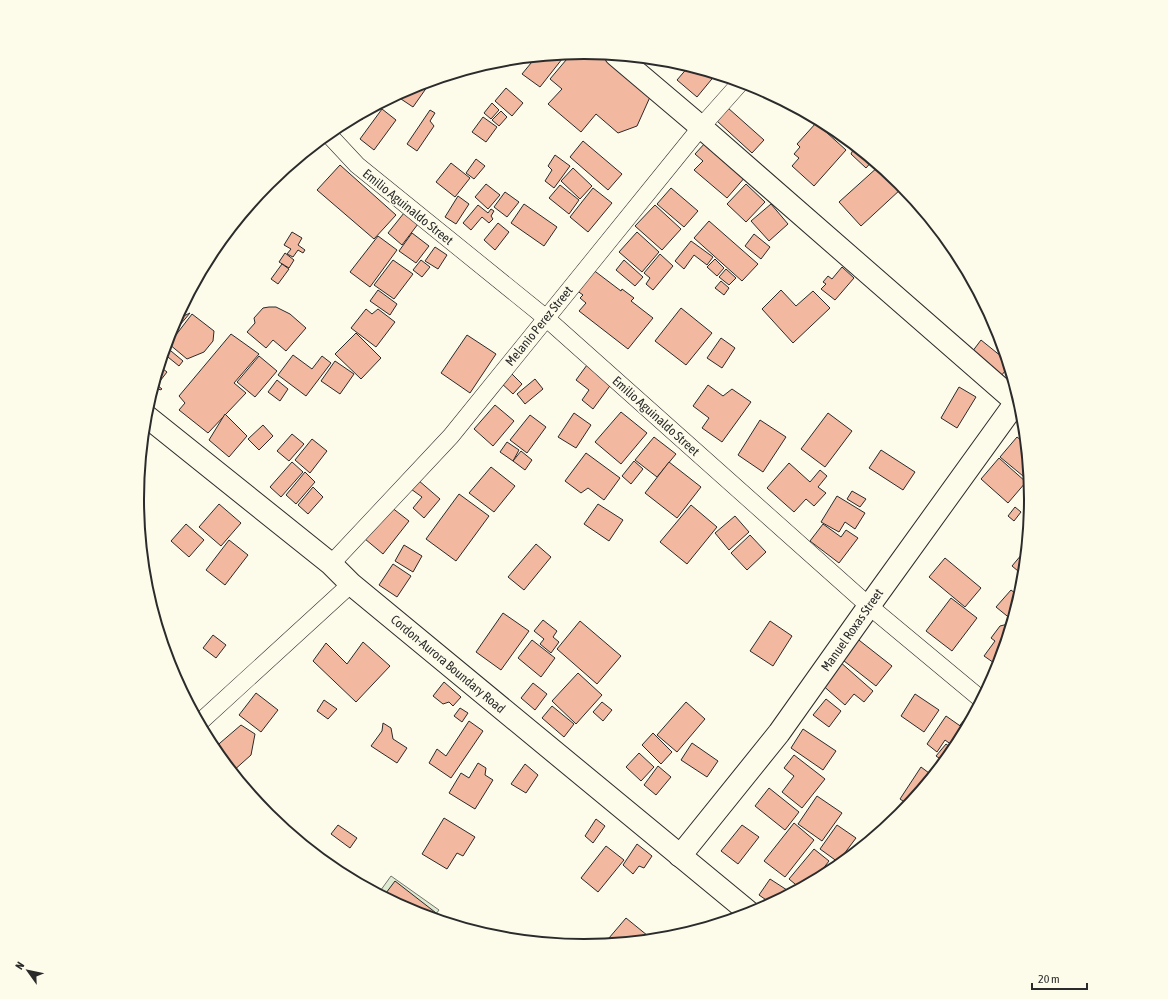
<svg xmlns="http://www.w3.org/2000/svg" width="1168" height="999" font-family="'Asap Condensed',sans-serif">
<rect width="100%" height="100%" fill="#fdfbea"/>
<path fill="#deebd1" stroke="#74746e" d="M391 876 439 910 432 919 413 913 378 894Z"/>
<g fill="#f2b8a0" stroke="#2b2b2b">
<path d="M584 52 599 53 650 97 637 126 618 133 596 114 581 132 548 104 562 89 550 79 572 53Z"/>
<path d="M566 54 540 87 522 74 536 57Z"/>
<path d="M689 66 716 74 697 97 677 80Z"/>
<path d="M432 80 413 107 395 95 413 86Z"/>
<path d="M506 88 523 103 512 116 495 101Z"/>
<path d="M492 103 499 110 491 119 484 113Z"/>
<path d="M372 108 362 120 357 116Z"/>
<path d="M728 108 764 140 752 153 717 121Z"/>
<path d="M382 109 396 120 374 150 360 139Z"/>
<path d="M430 110 435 113 430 121 434 126 417 151 407 144Z"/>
<path d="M501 111 507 117 499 126 492 120Z"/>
<path d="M483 117 497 127 486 142 472 132Z"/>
<path d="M816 123 846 150 814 186 792 166 799 158 794 154 800 147 797 144Z"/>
<path d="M583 141 622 174 608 190 570 157Z"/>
<path d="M706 142 746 176 727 198 694 170 703 161 695 154Z"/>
<path d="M855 146 873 160 866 168 851 154Z"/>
<path d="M555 155 570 166 554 188 545 181 552 170 548 166Z"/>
<path d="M476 159 485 166 474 179 466 173Z"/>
<path d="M451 163 470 178 455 197 436 182Z"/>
<path d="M340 165 396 215 374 239 317 190Z"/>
<path d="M879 166 901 189 861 226 839 202Z"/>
<path d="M573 168 592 186 580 199 561 181Z"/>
<path d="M486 184 500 195 488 209 475 197Z"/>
<path d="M746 184 765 202 746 222 727 204Z"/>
<path d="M560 185 579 200 569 214 549 198Z"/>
<path d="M593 188 612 203 588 232 570 217Z"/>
<path d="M671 188 698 211 684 227 657 204Z"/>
<path d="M505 192 519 202 507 217 494 207Z"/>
<path d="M458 196 469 204 456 224 445 217Z"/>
<path d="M524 204 557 227 544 246 511 223Z"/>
<path d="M771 204 788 224 769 241 751 221Z"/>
<path d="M478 205 488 213 491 209 494 211 491 216 493 219 489 223 482 217 471 230 463 223Z"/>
<path d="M655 205 681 229 662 250 635 226Z"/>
<path d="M404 213 418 224 402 245 388 233Z"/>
<path d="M709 221 758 264 742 281 694 238Z"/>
<path d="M498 223 509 232 495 250 484 240Z"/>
<path d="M292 232 302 238 298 245 305 250 303 253 298 250 293 257 287 254 291 249 284 245Z"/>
<path d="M637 232 659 252 642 272 619 252Z"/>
<path d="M412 233 429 246 416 263 399 251Z"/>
<path d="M754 234 770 247 761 259 745 246Z"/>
<path d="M378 236 397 250 370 287 350 272Z"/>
<path d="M691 241 713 257 707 265 694 255 684 269 675 261Z"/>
<path d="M435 247 447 255 438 269 425 261Z"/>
<path d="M285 253 294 260 289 268 279 262Z"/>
<path d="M660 254 673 266 653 290 646 284 650 278 644 273Z"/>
<path d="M715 259 724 268 717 276 707 267Z"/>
<path d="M393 260 413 274 394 299 374 285Z"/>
<path d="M421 260 430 267 422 277 413 270Z"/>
<path d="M624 260 643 277 635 286 616 270Z"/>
<path d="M282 264 289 269 278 284 271 279Z"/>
<path d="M842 267 854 278 835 300 821 289 826 284 823 282 828 276 832 279Z"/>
<path d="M592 269 621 291 622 289 634 298 631 301 653 318 628 349 579 311 586 303 580 298 583 295 576 290Z"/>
<path d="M726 269 736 278 729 285 719 277Z"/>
<path d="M721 281 729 288 724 295 715 288Z"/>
<path d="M378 290 397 304 390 315 370 301Z"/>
<path d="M781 290 796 306 813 291 830 308 793 343 762 309Z"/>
<path d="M269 307H276L290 314 306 328 286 351 273 340 266 348 247 332 255 323 254 318 263 308Z"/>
<path d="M681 308 712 333 686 365 655 341Z"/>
<path d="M366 309 372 314 378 309 395 322 376 347 351 328Z"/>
<path d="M190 313 170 337 168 336 171 328 175 320Z"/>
<path d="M192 314 214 331 213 341 204 352 187 359 169 344Z"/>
<path d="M356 333 381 358 361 379 335 354Z"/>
<path d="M231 334 259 354 234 383 246 393 208 433 179 410 185 403 179 396Z"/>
<path d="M467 335 496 354 470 393 441 373Z"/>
<path d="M721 338 735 348 722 368 707 358Z"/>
<path d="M981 340 1007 361 1009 366 1001 376 972 352Z"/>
<path d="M165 346 183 361 179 366 163 353Z"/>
<path d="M293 355 312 369 322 356 331 363 306 396 278 375Z"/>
<path d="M259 356 277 371 255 397 237 382Z"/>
<path d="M335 361 354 374 340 394 321 381Z"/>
<path d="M587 365 612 383 593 409 582 400 589 390 576 380Z"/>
<path d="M159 366 167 372 157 385 162 389 160 390 157 387 154 392 152 391 157 383 156 380 154 383Z"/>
<path d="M510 372 522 384 513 394 500 382Z"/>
<path d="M535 379 543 389 525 404 517 394Z"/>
<path d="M277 380 288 389 280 401 268 392Z"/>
<path d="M708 385 723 396 732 389 751 402 722 442 702 428 709 418 693 406Z"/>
<path d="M959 387 976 397 957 428 941 418Z"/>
<path d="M495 405 514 421 493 446 474 429Z"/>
<path d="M621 412 647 433 621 464 595 442Z"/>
<path d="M574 413 591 425 576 448 558 437Z"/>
<path d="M828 413 852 431 825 467 801 449Z"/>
<path d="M225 414 247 436 229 457 209 440Z"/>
<path d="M530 415 546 427 527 453 510 440Z"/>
<path d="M760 420 786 437 763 472 738 455Z"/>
<path d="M263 425 273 436 259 450 248 439Z"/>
<path d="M292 434 304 444 289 461 277 451Z"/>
<path d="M654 437 676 454 657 477 635 460Z"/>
<path d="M1017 437 1026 444V447L1023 451 1027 454 1029 470 1023 476 1000 457Z"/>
<path d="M312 439 327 451 310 473 295 460Z"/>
<path d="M507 442 519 450 513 461 500 452Z"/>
<path d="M881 450 915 472 903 490 869 468Z"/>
<path d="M521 451 532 460 525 470 513 461Z"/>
<path d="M586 453 620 478 604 500 588 488 581 493 565 481Z"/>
<path d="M999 458 1026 482 1008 503 981 479Z"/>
<path d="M634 461 643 469 631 484 622 476Z"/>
<path d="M292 462 303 472 281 497 270 487Z"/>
<path d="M669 462 701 487 677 518 645 493Z"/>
<path d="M789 463 810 482 820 470 827 476 818 487 826 493 814 506 806 499 794 512 767 488Z"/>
<path d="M491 467 515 486 494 512 469 493Z"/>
<path d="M305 472 315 482 296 504 286 495Z"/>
<path d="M418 480 440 499 424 518 413 508 422 497 411 489Z"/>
<path d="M1030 486 1031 500V504L1026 500 1030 495 1026 491Z"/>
<path d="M313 487 323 497 308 514 298 505Z"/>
<path d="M852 491 866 499 860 507 847 499Z"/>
<path d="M459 494 489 516 456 561 426 539Z"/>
<path d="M837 496 865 513 855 529 845 522 839 532 821 522Z"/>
<path d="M219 504 241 523 221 546 199 527Z"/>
<path d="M598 504 623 520 609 541 584 524Z"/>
<path d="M691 505 717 527 687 564 660 542Z"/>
<path d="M391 507 409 521 383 554 365 539Z"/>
<path d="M1015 507 1021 512 1014 521 1008 516Z"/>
<path d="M735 516 749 532 729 550 715 533Z"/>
<path d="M186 524 204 540 189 557 171 541Z"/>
<path d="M823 524 841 537 846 530 858 538 839 563 810 541Z"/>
<path d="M750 535 766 552 747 570 731 553Z"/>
<path d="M229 540 248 555 225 585 206 570Z"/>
<path d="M536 544 551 557 524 590 508 577Z"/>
<path d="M404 545 422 556 413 572 395 561Z"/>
<path d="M1027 548 1024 576 1012 566Z"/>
<path d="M945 558 981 588 965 607 929 577Z"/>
<path d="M393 564 411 576 397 597 379 585Z"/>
<path d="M1011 590 1020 597 1012 620 996 607Z"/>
<path d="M951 598 977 618 952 651 926 631Z"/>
<path d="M503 613 529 631 501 670 476 652Z"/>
<path d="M543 620 557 631 553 637 559 642 551 653 540 644 544 639 534 631Z"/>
<path d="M580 621 621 656 597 684 557 649Z"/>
<path d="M770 621 792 636 773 666 750 651Z"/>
<path d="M1012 623 1001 658 997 665 984 656 995 641 991 638 1000 626Z"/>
<path d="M213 635 226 645 216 658 203 648Z"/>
<path d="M855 637 892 666 876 686 839 657Z"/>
<path d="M532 640 555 658 541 677 518 658Z"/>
<path d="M363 642 390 666 356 702 313 661 326 643 347 664Z"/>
<path d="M839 661 873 691 864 702 854 694 845 705 820 683Z"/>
<path d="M578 673 602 695 576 724 552 701Z"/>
<path d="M444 682 461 697 453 706 449 702 443 704 433 696Z"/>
<path d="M533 683 547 694 535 710 521 698Z"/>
<path d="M256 693 278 710 261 732 239 715Z"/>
<path d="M915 694 939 710 924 732 901 716Z"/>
<path d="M826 699 841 711 829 727 813 715Z"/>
<path d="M324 700 337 709 328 719 317 711Z"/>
<path d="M602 702 612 710 603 721 593 712Z"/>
<path d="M686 702 705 719 677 752 657 735Z"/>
<path d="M552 706 574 724 564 737 542 718Z"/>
<path d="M460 708 468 713 462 722 454 716Z"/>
<path d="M969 714 973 717 966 729 960 725Z"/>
<path d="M946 716 966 730 956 748 945 740 937 752 927 744Z"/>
<path d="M469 721 483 731 451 778 429 763 437 749 446 756Z"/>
<path d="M383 723 391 728 393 739 407 748 397 763 371 746 382 731Z"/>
<path d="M241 725 255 734 251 755 232 772 213 749Z"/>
<path d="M803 729 836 751 823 770 791 748Z"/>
<path d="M653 733 672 752 661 764 642 745Z"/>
<path d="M692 743 718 761 707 777 681 760Z"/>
<path d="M946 744 954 750 945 762 936 756Z"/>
<path d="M639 753 654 767 641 781 626 767Z"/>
<path d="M794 755 825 779 802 808 782 792 794 776 784 768Z"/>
<path d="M478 763 486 768 485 775 493 780 475 809 449 793 461 773 469 778Z"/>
<path d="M525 764 538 775 526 793 511 784Z"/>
<path d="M658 766 671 777 656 795 644 785Z"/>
<path d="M921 767 933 776 909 805 900 799Z"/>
<path d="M769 788 799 812 785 830 755 806Z"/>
<path d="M817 796 842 813 822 841 798 824Z"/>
<path d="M444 818 475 837 463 856 457 853 447 869 422 854Z"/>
<path d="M596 819 605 826 593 843 585 836Z"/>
<path d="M794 823 814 840 785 877 764 861Z"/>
<path d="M338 825 357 838 350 848 331 834Z"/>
<path d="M742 825 759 837 738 864 721 851Z"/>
<path d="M837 825 856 838 838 862 820 849Z"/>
<path d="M637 844 652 856 644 868 639 866 633 874 623 865Z"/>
<path d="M606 846 624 860 598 892 581 878Z"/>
<path d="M814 849 829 861 812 883 801 889 789 879Z"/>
<path d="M319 856 343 875 335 871 318 858Z"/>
<path d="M770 879 787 890 781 899 772 904 759 895Z"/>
<path d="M395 881 440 916 436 920 413 913 383 897Z"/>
<path d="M626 918 653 940 617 944 609 938Z"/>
</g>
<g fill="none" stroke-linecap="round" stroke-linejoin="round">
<g stroke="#2b2b2b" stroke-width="18">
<g id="street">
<path d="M329 133 330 136 357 165 546 318 869 606 982 700"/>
<path d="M331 564 451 436 701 127 741 82"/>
<path d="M199 723 351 584"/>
</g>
</g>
<g stroke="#2b2b2b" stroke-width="24">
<g id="secondary">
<path d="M616 55 701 127 1016 402"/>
<path d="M680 856 779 733 869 606 1019 398"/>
</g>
</g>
<g stroke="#2b2b2b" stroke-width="24">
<path id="primary" d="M145 415 331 564 351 584 751 914"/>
</g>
<use href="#street" stroke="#fdfbea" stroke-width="17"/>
<use href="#secondary" stroke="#fdfbea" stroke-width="22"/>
<use href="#primary" stroke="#fdfbea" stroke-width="22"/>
</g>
<g text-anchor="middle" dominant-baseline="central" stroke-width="3" stroke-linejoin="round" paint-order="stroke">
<g font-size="13" fill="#2b2b2b" stroke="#fdfbea">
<text transform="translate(408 207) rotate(39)">Emilio Aguinaldo Street</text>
<text transform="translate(539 326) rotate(-51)">Melanio Perez Street</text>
<text transform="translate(656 416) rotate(42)">Emilio Aguinaldo Street</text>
<text transform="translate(852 630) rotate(-55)">Manuel Roxas Street</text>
<text transform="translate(448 664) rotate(40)">Cordon-Aurora Boundary Road</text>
</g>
</g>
<path d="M0 0H1168V999H0ZM144 499a440 440 0 1 1 880 0a440 440 0 1 1-880 0Z" fill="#fdfbea" fill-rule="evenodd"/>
<path fill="none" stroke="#2b2b2b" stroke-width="2" d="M144 499a440 440 0 1 1 880 0a440 440 0 1 1-880 0Z"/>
<g transform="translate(28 971) rotate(303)" stroke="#fdfbea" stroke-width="3" paint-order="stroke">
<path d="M0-3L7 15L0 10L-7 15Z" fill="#2b2b2b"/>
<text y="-6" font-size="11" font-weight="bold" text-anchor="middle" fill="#2b2b2b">N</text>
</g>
<path d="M1032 983v6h55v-6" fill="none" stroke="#2b2b2b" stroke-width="2"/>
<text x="1038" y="983" font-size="12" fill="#2b2b2b" stroke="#fdfbea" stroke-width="3" paint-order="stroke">20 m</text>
</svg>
